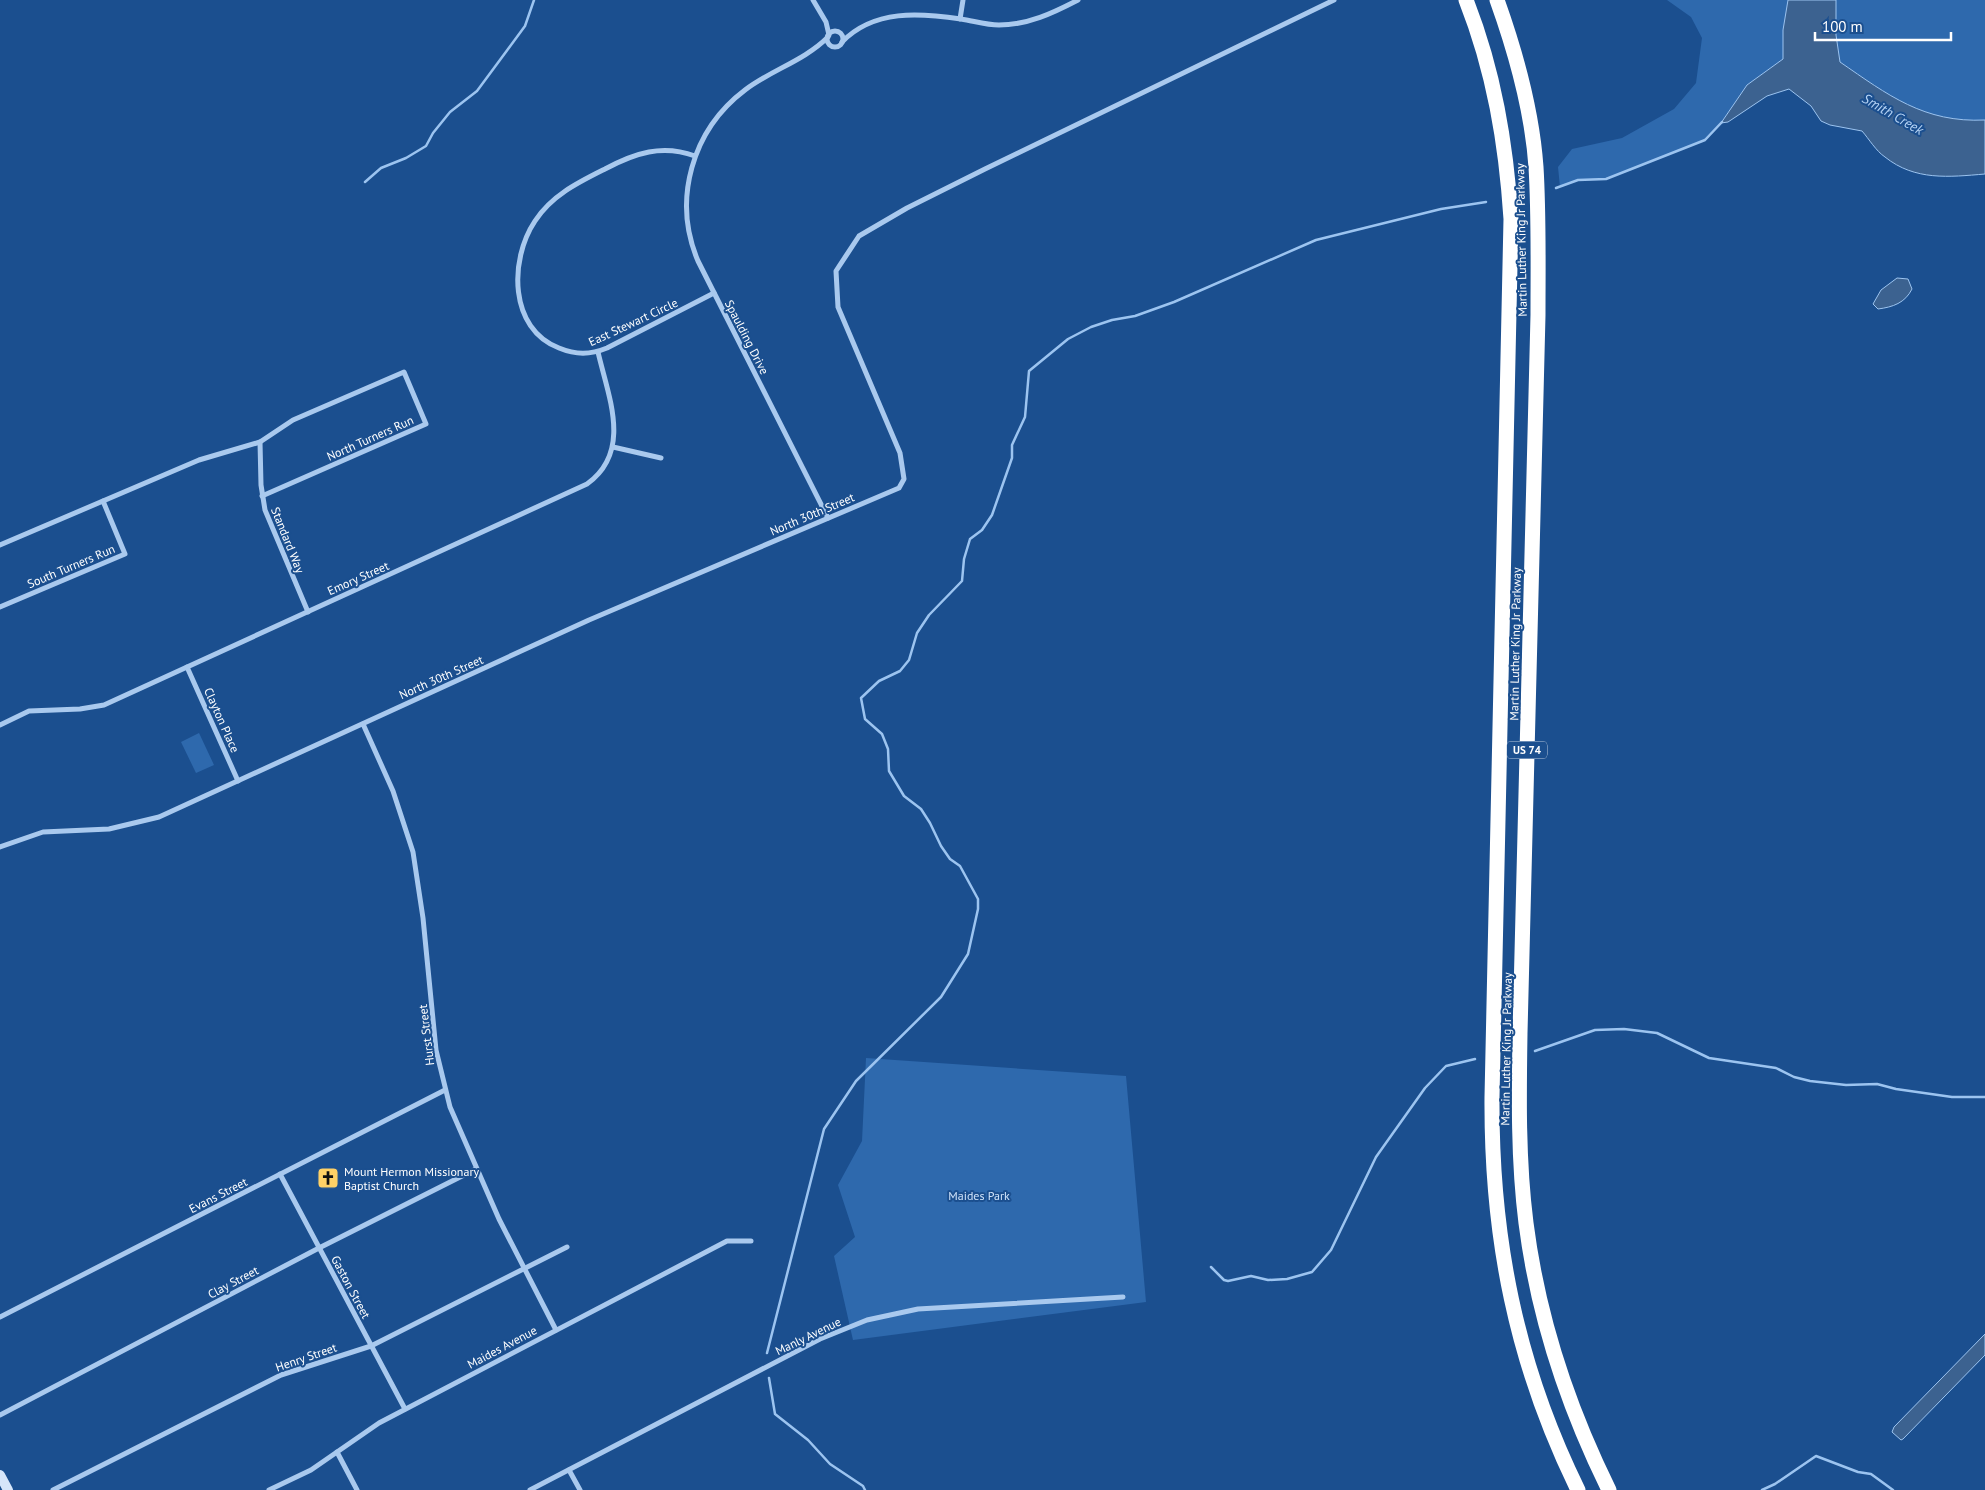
<svg xmlns="http://www.w3.org/2000/svg" width="1985" height="1490" font-family="'PT Sans',sans-serif">
<rect width="100%" height="100%" fill="#1b4f8f"/>
<g fill="#2e69ad">
<path d="M1667 0H1788L1783 30V59L1747 85 1721 123 1705 140 1606 179 1578 180 1560 187 1558 167 1572 149 1622 138 1674 109 1696 83 1702 38 1691 17Z"/>
<path d="M1836 0H1985V120C1923 123 1889 95 1840 62L1836 35Z"/>
<path d="M199 733 214 765 196 773 181 742Z"/>
<path d="M866 1058 1126 1076 1146 1302 853 1340 834 1256 855 1237 838 1185 862 1141Z"/>
</g>
<g fill="#3c6290" stroke="#9cc4f0">
<path d="M1788 0H1836V35L1840 62C1888 95 1924 123 1985 120V174C1949 177 1915 181 1885 157 1876 151 1869 139 1862 131L1830 125 1821 121 1811 106 1789 89 1767 96 1728 122 1721 123 1747 85 1783 59V30Z"/>
<path d="M1897 278 1908 279 1912 289C1905 303 1893 307 1878 309L1873 304 1881 290Z"/>
<path d="M1985 1334V1355L1903 1439 1901 1440 1892 1432 1894 1427Z"/>
</g>
<g fill="none" stroke-linecap="round" stroke-linejoin="round">
<g stroke="#9cc4f0" stroke-width="2.5">
<path d="M365 182 381 168 406 158 426 146 433 133 450 112 477 91 525 26 534 0"/>
<path d="M1556 188 1578 180 1606 179 1705 140 1722 122"/>
<path d="M1535 1051 1595 1030 1624 1029 1657 1033 1709 1058 1776 1068 1794 1077 1810 1081 1846 1085 1877 1084 1896 1089 1952 1097H1985"/>
<path d="M1211 1267 1224 1280 1228 1281 1251 1276 1268 1280 1287 1279 1312 1272 1331 1250 1376 1157 1425 1088 1446 1066 1475 1059"/>
<path d="M767 1353 824 1129 856 1081 941 997 968 954 978 909V899L960 866 950 859 941 846 930 823 921 809 904 796 889 771 888 749 882 734 865 719 861 698 879 681 900 671 909 660 917 633 929 615 962 581 964 559 970 539 982 530 992 515 1012 458V445L1025 417 1029 371 1068 339 1091 327 1112 320 1135 316 1174 302 1316 240 1441 209 1486 202"/>
<path d="M769 1378 775 1414 808 1440 830 1464 863 1486 865 1490"/>
<path d="M1762 1490 1775 1484 1816 1456 1858 1472 1871 1474 1893 1490"/>
</g>
<g stroke="#a9c9ee" stroke-width="5">
<path d="M813 0 826 22 829 35"/>
<path d="M960 19 963 0"/>
<circle cx="835" cy="39" r="8"/>
<path d="M842 42C874 9 920 13 961 19 974 21 986 25 999 25 1028 25 1053 13 1078 0"/>
<path d="M695 156C662 144 635 153 605 169 579 182 552 195 535 221 509 260 509 329 559 348 576 355 590 355 607 348L714 293"/>
<path d="M260 442 261 485 265 510 308 612"/>
<path d="M613 447 661 458"/>
<path d="M828 518 698 261C672 200 692 130 745 90 771 70 804 61 828 37"/>
<path d="M0 545 199 460 260 442 293 420 404 372 426 424 262 496"/>
<path d="M0 607 125 554 103 501"/>
<path d="M187 667 238 781"/>
<path d="M363 724 393 791 413 852 423 918 436 1050 450 1107 499 1219 556 1330"/>
<path d="M0 725 29 711 80 709 104 705 587 484C633 451 608 396 598 352"/>
<path d="M0 847 43 832 109 829 159 817 589 620 899 488 904 479 900 453 838 307 836 271 859 236 907 208 985 169 1334 0"/>
<path d="M280 1174 405 1409"/>
<path d="M0 1317 445 1090"/>
<path d="M0 1415 319 1248 476 1169"/>
<path d="M337 1452 357 1490"/>
<path d="M569 1470 580 1490"/>
<path d="M53 1490 281 1375 371 1346 567 1247"/>
<path d="M269 1490 311 1470 379 1423 727 1241H751"/>
<path d="M530 1490 820 1339 867 1320 918 1309 1123 1297"/>
</g>
<path stroke="#d6e6fa" stroke-width="10" d="M0 1475 8 1490"/>
<g stroke="#fff" stroke-width="15">
<path d="M1466 0C1494 71 1506 143 1511 219L1492 1097C1491 1237 1516 1364 1578 1490"/>
<path d="M1497 0C1516 53 1532 110 1536 167 1539 216 1538 266 1538 315L1520 1033C1519 1096 1518 1160 1526 1223 1538 1317 1567 1405 1609 1490"/>
</g>
</g>
<defs>
<g id="church-square" transform="scale(1.125)"><rect x="-9" y="-9" width="18" height="18" rx="4" fill="#ffd166" stroke="#1b4f8f"/><path d="M-1.2-6h2.4v3.5h3.3v2.4h-3.3V6h-2.4V-.1h-3.3v-2.4h3.3Z" fill="#111"/></g>
</defs>
<g fill-rule="evenodd">
<use href="#church-square" x="328" y="1178"/>
</g>
<g text-anchor="middle" dominant-baseline="central" stroke-width="4" stroke-linejoin="round" paint-order="stroke">
<rect fill="#1b4f8f" stroke="#bbcadd" stroke-width="1" x="1507" y="741.5" width="40" height="17" rx="4"/>
<g font-size="11" font-weight="bold" fill="#fff">
<text x="1527" y="750">US 74</text>
</g>
<g font-size="12" fill="#fff" stroke="#1b4f8f">
<text transform="translate(1521 240) rotate(-91)">Martin Luther King Jr Parkway</text>
<text transform="translate(633 322) rotate(-25)">East Stewart Circle</text>
<text transform="translate(747 337) rotate(63)">Spaulding Drive</text>
<text transform="translate(370 438) rotate(-24)">North Turners Run</text>
<text transform="translate(812 514) rotate(-23)">North 30th Street</text>
<text transform="translate(288 540) rotate(68)">Standard Way</text>
<text transform="translate(71 566) rotate(-23)">South Turners Run</text>
<text transform="translate(358 578) rotate(-24)">Emory Street</text>
<text transform="translate(1515 644) rotate(-89)">Martin Luther King Jr Parkway</text>
<text transform="translate(441 677) rotate(-24)">North 30th Street</text>
<text transform="translate(222 720) rotate(66)">Clayton Place</text>
<text transform="translate(426 1035) rotate(-97)">Hurst Street</text>
<text transform="translate(1506 1049) rotate(-89)">Martin Luther King Jr Parkway</text>
<text transform="translate(218 1195) rotate(-27)">Evans Street</text>
<text transform="translate(233 1282) rotate(-28)">Clay Street</text>
<text transform="translate(351 1287) rotate(62)">Gaston Street</text>
<text transform="translate(808 1336) rotate(-26)">Manly Avenue</text>
<text transform="translate(502 1347) rotate(-28)">Maides Avenue</text>
<text transform="translate(306 1357) rotate(-19)">Henry Street</text>
</g>
<g font-size="12" fill="#fff" stroke="#1b4f8f" text-anchor="start">
<text x="344" y="1171">Mount Hermon Missionary<tspan x="344" dy="14">Baptist Church</tspan></text>
</g>
<g font-size="12" fill="#cfe3fa" stroke="#1b4f8f">
<text x="979" y="1195">Maides Park</text>
</g>
<g font-size="14" font-style="italic" fill="#b5d3f5" stroke="#1b4f8f">
<text transform="translate(1893 114) rotate(30)">Smith Creek</text>
</g>
</g>
<path d="M1815 32v8h136v-8" fill="none" stroke="#ffffff" stroke-width="2.5"/>
<text x="1822" y="32" font-size="15" fill="#ffffff" stroke="#1b4f8f" stroke-width="4" paint-order="stroke">100 m</text>
</svg>
